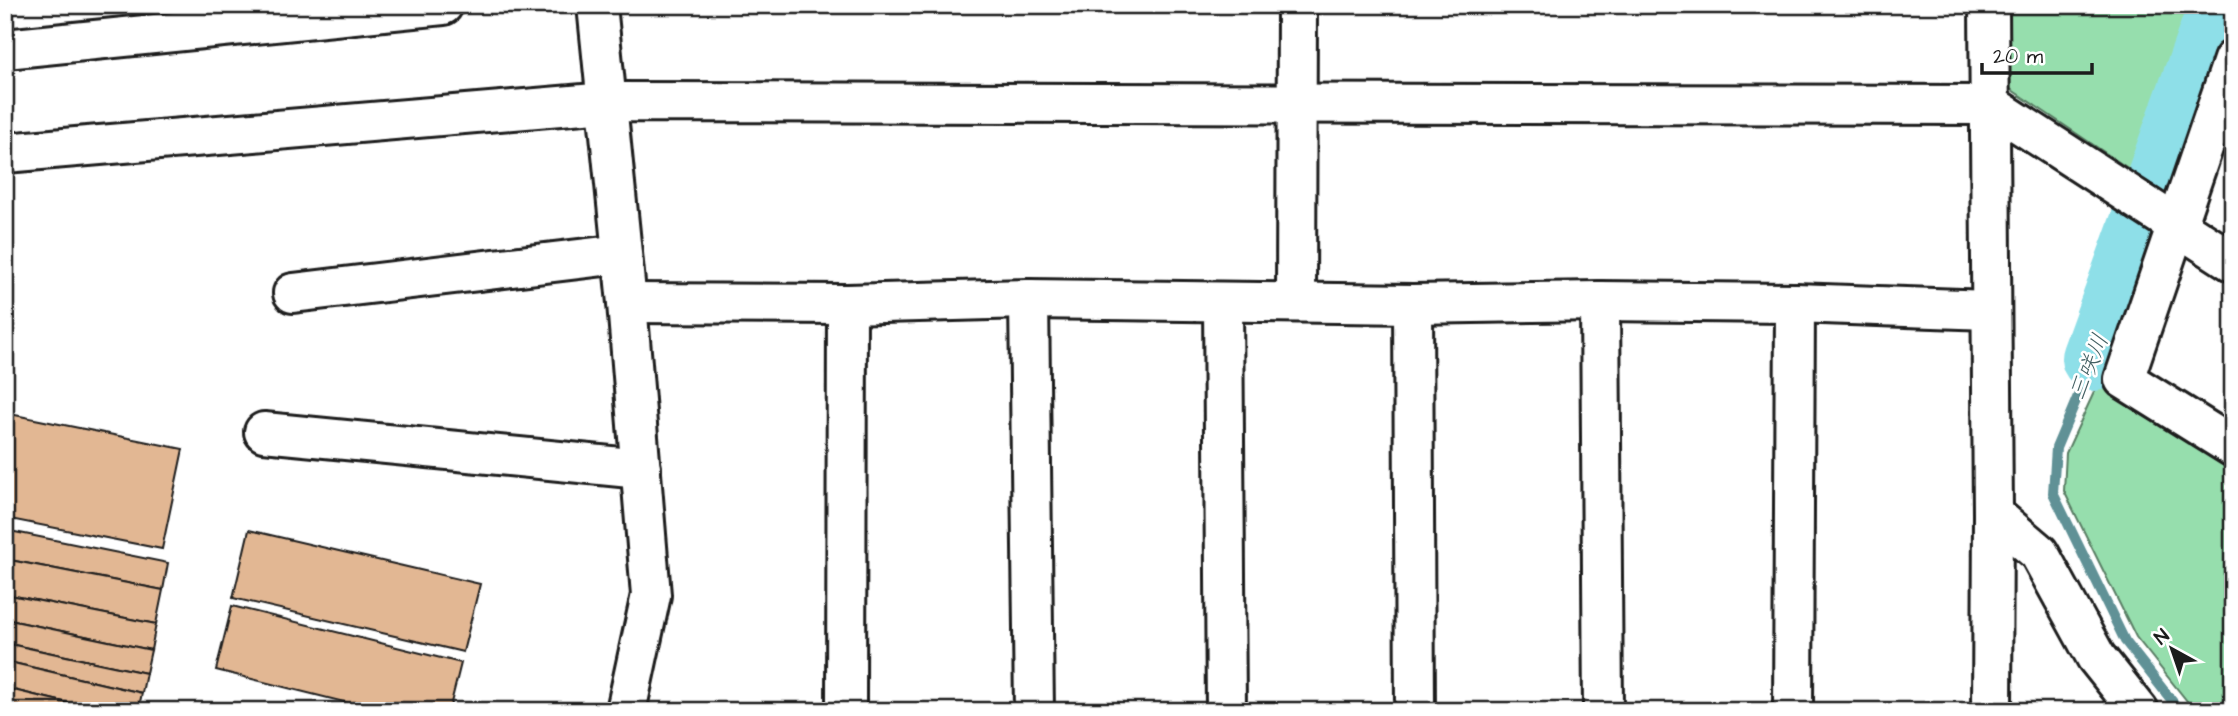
<svg xmlns="http://www.w3.org/2000/svg" width="2238" height="716" font-family="'Architects Daughter','Klee One',sans-serif">
<rect width="100%" height="100%" fill="#fff"/>
<filter id="ink" filterUnits="userSpaceOnUse"><feTurbulence type="fractalNoise" baseFrequency=".0143" numOctaves="2"/><feDisplacementMap in="SourceGraphic" scale="14" xChannelSelector="R" yChannelSelector="G"/><feConvolveMatrix kernelMatrix="1 2 1 2 8 2 1 2 1" color-interpolation-filters="sRGB"/></filter>
<g filter="url(#ink)">
<g fill="#96dead" stroke="#597d64" stroke-width="2">
<path d="M2004 5H2212L2150 183 2003 84Z"/>
<path d="M2101 377 2233 461V711H2195L2136 637 2064 491 2066 453Z"/>
</g>
<g fill="none" stroke-linecap="round" stroke-linejoin="round">
<path stroke="#609196" stroke-width="10" d="M2094 358 2056 448 2053 493 2125 641 2180 711"/>
<path stroke="#8edfe8" stroke-width="66" d="M2094 358 2222 5"/>
</g>
<g fill="#e2b793" stroke="#1c1c1c" stroke-width="2">
<path d="M5 413 183 449 162 549 5 518Z"/>
<path d="M5 530 168 563 163 590 5 559Z"/>
<path d="M249 530 480 584 463 652 233 598Z"/>
<path d="M5 559 163 590 156 624 5 594Z"/>
<path d="M5 594 156 624 151 650 5 619Z"/>
<path d="M232 606 461 663 449 711H380L216 670Z"/>
<path d="M5 619 151 650 146 673 5 643Z"/>
<path d="M5 643 146 673 142 693 5 661Z"/>
<path d="M5 661 142 693 138 711H101L5 688Z"/>
<path d="M5 688 101 711H5Z"/>
</g>
<g fill="none" stroke-linecap="round" stroke-linejoin="round">
<g stroke="#1c1c1c" stroke-width="44">
<g id="minor">
<path d="M597 5 627 303 651 595 626 711"/>
<path d="M1989 5 1993 514 1992 711"/>
<path d="M5 49 443 5"/>
<path d="M2233 60 2124 379 2233 447"/>
<path d="M293 293 621 254"/>
<path d="M1029 299 1034 711"/>
<path d="M1296 301 1297 5"/>
<path d="M1600 301 1603 711"/>
<path d="M1223 302 1226 711"/>
<path d="M627 303 847 304 1029 299 1413 304 1600 301 1795 303 1989 310"/>
<path d="M1413 304 1415 711"/>
<path d="M264 432 641 469"/>
<path d="M1993 514 2039 553 2096 657 2139 711"/>
<path d="M846 711 847 304"/>
<path d="M1793 711 1795 303"/>
</g>
</g>
<g stroke="#1c1c1c" stroke-width="44">
<path id="tertiary" d="M5 153 607 102 1991 105 2233 262"/>
</g>
<use href="#minor" stroke="#fff" stroke-width="38"/>
<use href="#tertiary" stroke="#fff" stroke-width="38"/>
</g>
</g>
<g text-anchor="middle" dominant-baseline="central" stroke-width="5" stroke-linejoin="round" paint-order="stroke">
<g font-size="23" font-style="italic" fill="#446063" stroke="#fff">
<text transform="translate(2089 367) rotate(-68)">三咲川</text>
</g>
</g>
<rect width="2238" height="716" fill="none" stroke="#fff" stroke-width="28"/>
<rect x="14" y="14" width="2210" height="688" fill="none" stroke="#1c1c1c" stroke-width="2.5" filter="url(#ink)"/>
<g transform="translate(2172 649) rotate(320)" stroke="#ffffff" stroke-width="5" paint-order="stroke">
<path d="M0-5L12 26L0 18L-12 26Z" fill="#1c1c1c"/>
<text y="-10" font-size="19" font-weight="bold" text-anchor="middle" fill="#1c1c1c">N</text>
</g>
<path d="M1982 63v10h110v-10" fill="none" stroke="#1c1c1c" stroke-width="3.5"/>
<text x="1993" y="63" font-size="21" fill="#1c1c1c" stroke="#ffffff" stroke-width="5" paint-order="stroke">20 m</text>
</svg>
